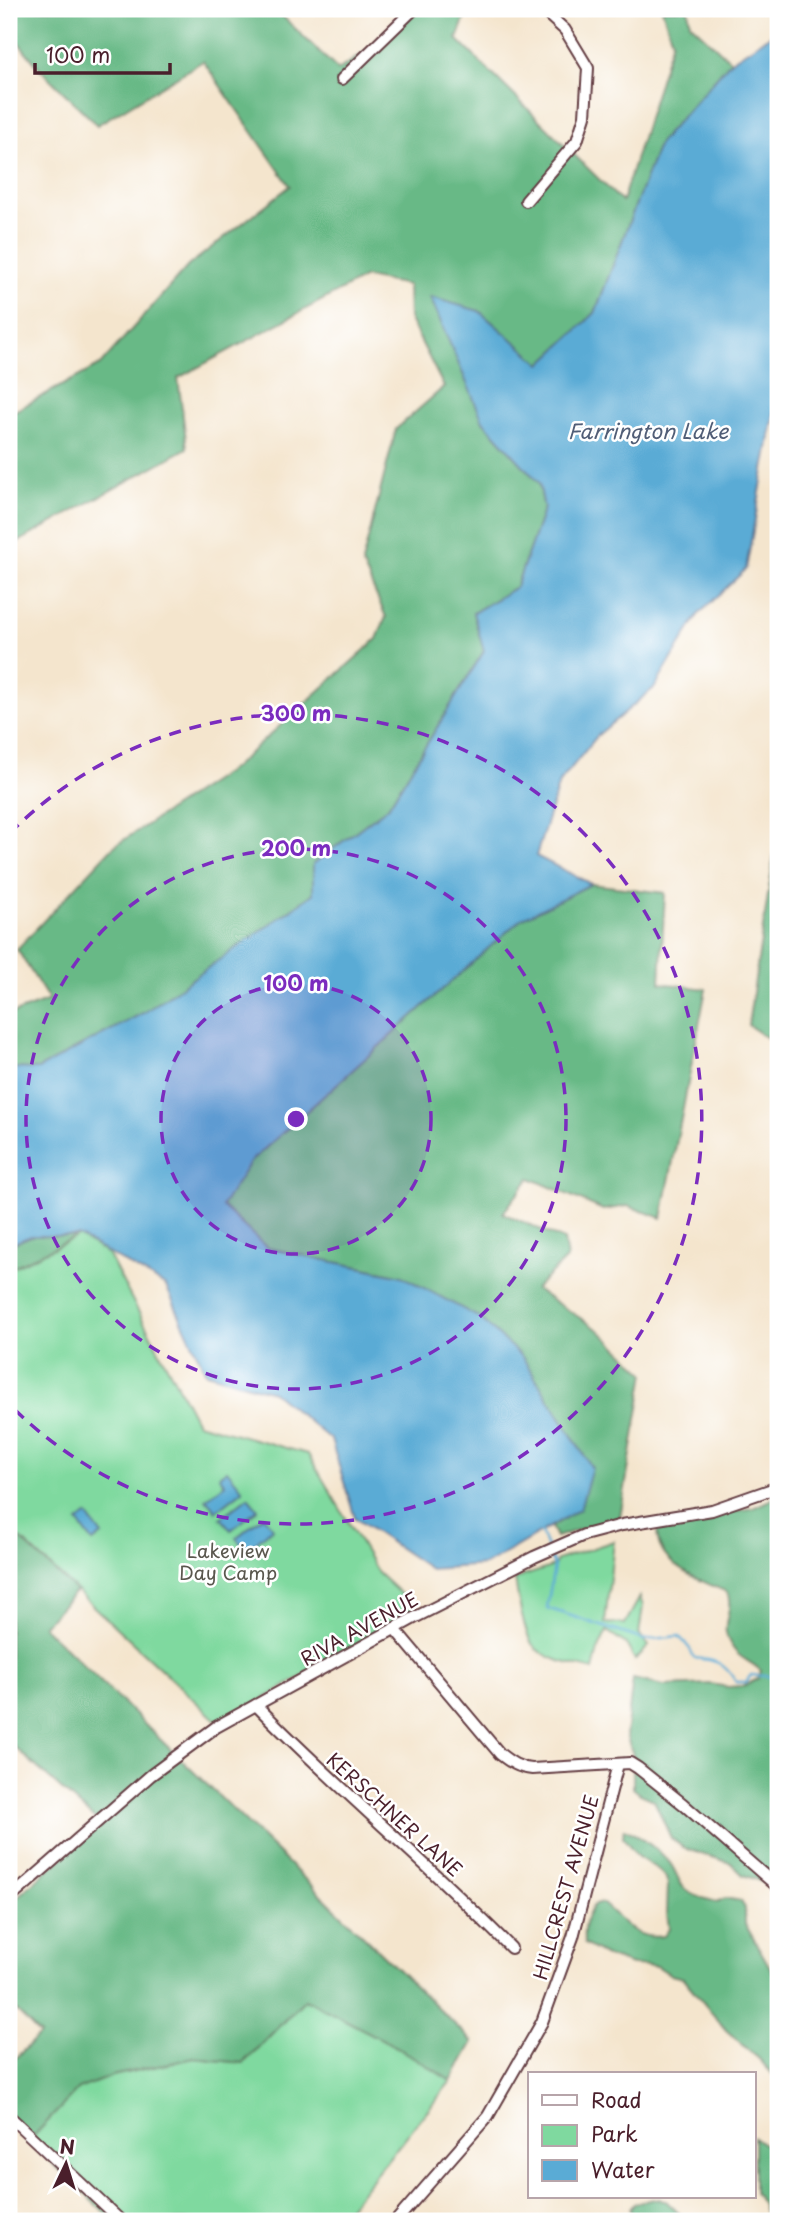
<svg xmlns="http://www.w3.org/2000/svg" width="787" height="2230" font-family="'Playpen Sans',sans-serif">
<rect width="100%" height="100%" fill="#fff"/>
<filter id="ink" filterUnits="userSpaceOnUse"><feTurbulence type="fractalNoise" baseFrequency=".0143" numOctaves="2"/><feDisplacementMap in="SourceGraphic" scale="14" xChannelSelector="R" yChannelSelector="G"/><feConvolveMatrix kernelMatrix="1 2 1 2 8 2 1 2 1" color-interpolation-filters="sRGB"/></filter>
<filter id="wash" filterUnits="userSpaceOnUse"><feTurbulence type="fractalNoise" baseFrequency=".00686" numOctaves="4" result="noise"/><feDisplacementMap in="SourceGraphic" scale="28" xChannelSelector="R" yChannelSelector="G"/><feGaussianBlur stdDeviation="1.57" result="paint"/><feColorMatrix in="noise" values="0 0 0 0 0 0 0 0 0 0 0 0 0 0 0 0 0 1.4 0 .05"/><feComposite in="paint" operator="in"/></filter>
<g filter="url(#wash)">
<rect width="100%" height="100%" fill="#f4e5cd"/>
<g fill="#7fd99f" stroke="#647c65" stroke-width="2">
<path d="M78 1236 108 1254 197 1423 308 1454 378 1573 418 1610 220 1724 9 1528V1269Z"/>
<path d="M614 1541 605 1623 625 1624 640 1597 643 1606 639 1634 649 1646 635 1660 626 1644 607 1631 598 1650 593 1670C575 1665 544 1660 532 1644 524 1632 517 1594 515 1579L554 1566 557 1560Z"/>
<path d="M305 1999 401 2049 451 2081 338 2221H114L29 2141 78 2089 112 2076 194 2058 244 2063Z"/>
</g>
<g fill="#67b986" stroke="#586c58" stroke-width="2">
<path d="M9 9H275L338 70 395 32 416 9H468L457 39 622 202 672 41 662 9H688L690 23 731 61 659 143 595 313 540 365 479 311 483 421 539 483 544 508 516 587 473 613 484 651 388 807 313 864V894L145 1012 38 1069 9 1068V1015L49 1000 17 949 113 847 233 768 377 639 386 617 362 563 396 429 444 387 409 318 408 285 365 277 178 378 187 448 9 547V414L100 365 188 266 290 186 203 61 97 125 40 69 9 31Z"/>
<path d="M549 9H587L559 20Z"/>
<path d="M778 830V1045L748 1025Z"/>
<path d="M591 884 665 893 660 983 706 989 662 1218 628 1206 603 1210 530 1178 503 1213 564 1240 567 1258 535 1289 599 1330 645 1373 620 1517 556 1537 551 1527 580 1509 402 1276 267 1248 221 1206 251 1161 521 919Z"/>
<path d="M31 1236H78L9 1269V1245Z"/>
<path d="M778 1496V1882L765 1883 743 1875 731 1863 684 1848 671 1838 654 1800 640 1794 633 1788V1755L626 1735 633 1679 664 1686 711 1684 728 1687 743 1686 758 1679 761 1671C753 1662 742 1660 735 1651 714 1624 736 1616 727 1592 700 1580 651 1564 658 1526L705 1520 735 1511 753 1508Z"/>
<path d="M9 1528 76 1591 43 1626 473 2042 451 2081 401 2049 305 1999 243 2063 194 2058 112 2076 78 2089 29 2141 9 2123V2064L40 2035 9 2003V1904L100 1824 9 1742Z"/>
<path d="M624 1829C636 1833 666 1855 672 1866 677 1874 679 1884 686 1890 695 1897 707 1899 717 1902L725 1898 741 1901 745 1908V1924L778 1981V2080L759 2059 726 2030 683 1978 671 1975 657 1966 632 1965 606 1956 584 1944C583 1925 584 1921 594 1905L602 1903C623 1920 634 1941 664 1936L669 1929 667 1913 668 1884 665 1876 659 1870 638 1857 623 1837Z"/>
<path d="M754 2137 778 2154V2221H768L762 2203 754 2193Z"/>
<path d="M659 2198 666 2201 687 2221H632L630 2209 635 2203Z"/>
</g>
<g fill="#5aabd5" stroke="#526580" stroke-width="2">
<path d="M778 30V393L746 569 698 615 655 687 598 735 559 783 536 856 591 884 521 919 251 1161 222 1206 267 1248 402 1276 480 1318 523 1358 592 1468 580 1509 485 1565 430 1569 355 1518 331 1440 273 1392 206 1373 166 1286 78 1236H31L9 1245V1068L38 1069 145 1012 313 894V864L388 807 484 651 473 613 516 587 544 508 539 483 483 421 430 297 479 311 541 364 595 313 659 143 731 61Z"/>
<path d="M227 1470 243 1490 216 1511 206 1499 225 1484 219 1476Z"/>
<path d="M248 1497 258 1509 231 1530 221 1518Z"/>
<path d="M87 1515 102 1535 93 1542 78 1522Z"/>
<path d="M263 1516 273 1528 246 1550 236 1538Z"/>
</g>
<g fill="none" stroke-linecap="round" stroke-linejoin="round">
<g stroke="#5aabd5" stroke-width="2.5">
<path d="M541 1532 547 1548"/>
<path d="M549 1554 554 1566 547 1608 644 1640 679 1636 690 1649 694 1658C716 1660 724 1662 736 1682H746L751 1675 778 1677"/>
</g>
</g>
</g>
<g filter="url(#ink)">
<g fill="none" stroke-linecap="round" stroke-linejoin="round">
<g stroke="#643d43" stroke-width="14">
<g id="minor">
<path d="M342 79 414 9"/>
<path d="M526 201 577 141 585 116 588 68 565 30 542 9"/>
<path d="M394 1628 500 1754C510 1762 519 1768 532 1769L630 1763 638 1768 683 1804 778 1887"/>
<path d="M256 1705C338 1789 429 1864 511 1948"/>
<path d="M9 1899 151 1775 216 1727 414 1618 534 1557 584 1535 622 1525 712 1510 778 1487"/>
<path d="M9 2116 121 2221"/>
<path d="M396 2221 488 2116 542 2022 573 1937 618 1764"/>
</g>
</g>
<use href="#minor" stroke="#fff" stroke-width="10"/>
</g>
</g>
<circle cx="296" cy="1119" r="135" fill="#7b2cbf" fill-opacity=".12"/>
<g fill="none" stroke="#7b2cbf" stroke-width="3.5" stroke-dasharray="12 9">
<circle cx="296" cy="1119" r="135"/>
<circle cx="296" cy="1119" r="270"/>
<path d="M10 833A405 405 0 1 1 10 1405"/>
</g>
<g text-anchor="middle" dominant-baseline="central" stroke-width="5" stroke-linejoin="round" paint-order="stroke">
<g font-size="19" fill="#5a574e" stroke="#fff">
<text x="228" y="1550">Lakeview<tspan x="228" dy="22">Day Camp</tspan></text>
</g>
<g font-size="19" fill="#4a1f2b" stroke="#fff">
<text transform="translate(359 1628) rotate(-29)">RIVA AVENUE</text>
<text transform="translate(395 1814) rotate(42)">KERSCHNER LANE</text>
<text transform="translate(565 1887) rotate(-74)">HILLCREST AVENUE</text>
</g>
<g font-size="21" font-style="italic" fill="#515e77" stroke="#fff">
<text x="648" y="430">Farrington Lake</text>
</g>
</g>
<circle cx="296" cy="1119" r="10" fill="#7b2cbf" stroke="#fff" stroke-width="3.5"/>
<g font-size="21" text-anchor="middle" font-weight="bold" fill="#7b2cbf" stroke="#fff" stroke-width="5" stroke-linejoin="round" paint-order="stroke">
<text x="296" y="721">300 m</text>
<text x="296" y="856">200 m</text>
<text x="296" y="991">100 m</text>
</g>
<rect width="787" height="2230" fill="none" stroke="#fff" stroke-width="35"/>
<rect x="528" y="2072" width="228" height="126" fill="#ffffff" stroke="#b7a5aa" stroke-width="2"/>
<rect x="542" y="2095" width="35" height="10" fill="#ffffff" stroke="#b7a5aa" stroke-width="2"/>
<text x="591" y="2108" font-size="21" fill="#4a1f2b">Road</text>
<rect x="542" y="2125" width="35" height="21" fill="#7fd99f" stroke="#b7a5aa" stroke-width="2"/>
<text x="591" y="2142" font-size="21" fill="#4a1f2b">Park</text>
<rect x="542" y="2160" width="35" height="21" fill="#5aabd5" stroke="#b7a5aa" stroke-width="2"/>
<text x="591" y="2178" font-size="21" fill="#4a1f2b">Water</text>
<g transform="translate(66 2164) rotate(4)" stroke="#ffffff" stroke-width="5" paint-order="stroke">
<path d="M0-5L12 26L0 18L-12 26Z" fill="#4a1f2b"/>
<text y="-10" font-size="19" font-weight="bold" text-anchor="middle" fill="#4a1f2b">N</text>
</g>
<path d="M35 63v10h135v-10" fill="none" stroke="#4a1f2b" stroke-width="3.5"/>
<text x="46" y="63" font-size="21" fill="#4a1f2b" stroke="#ffffff" stroke-width="5" paint-order="stroke">100 m</text>
</svg>
